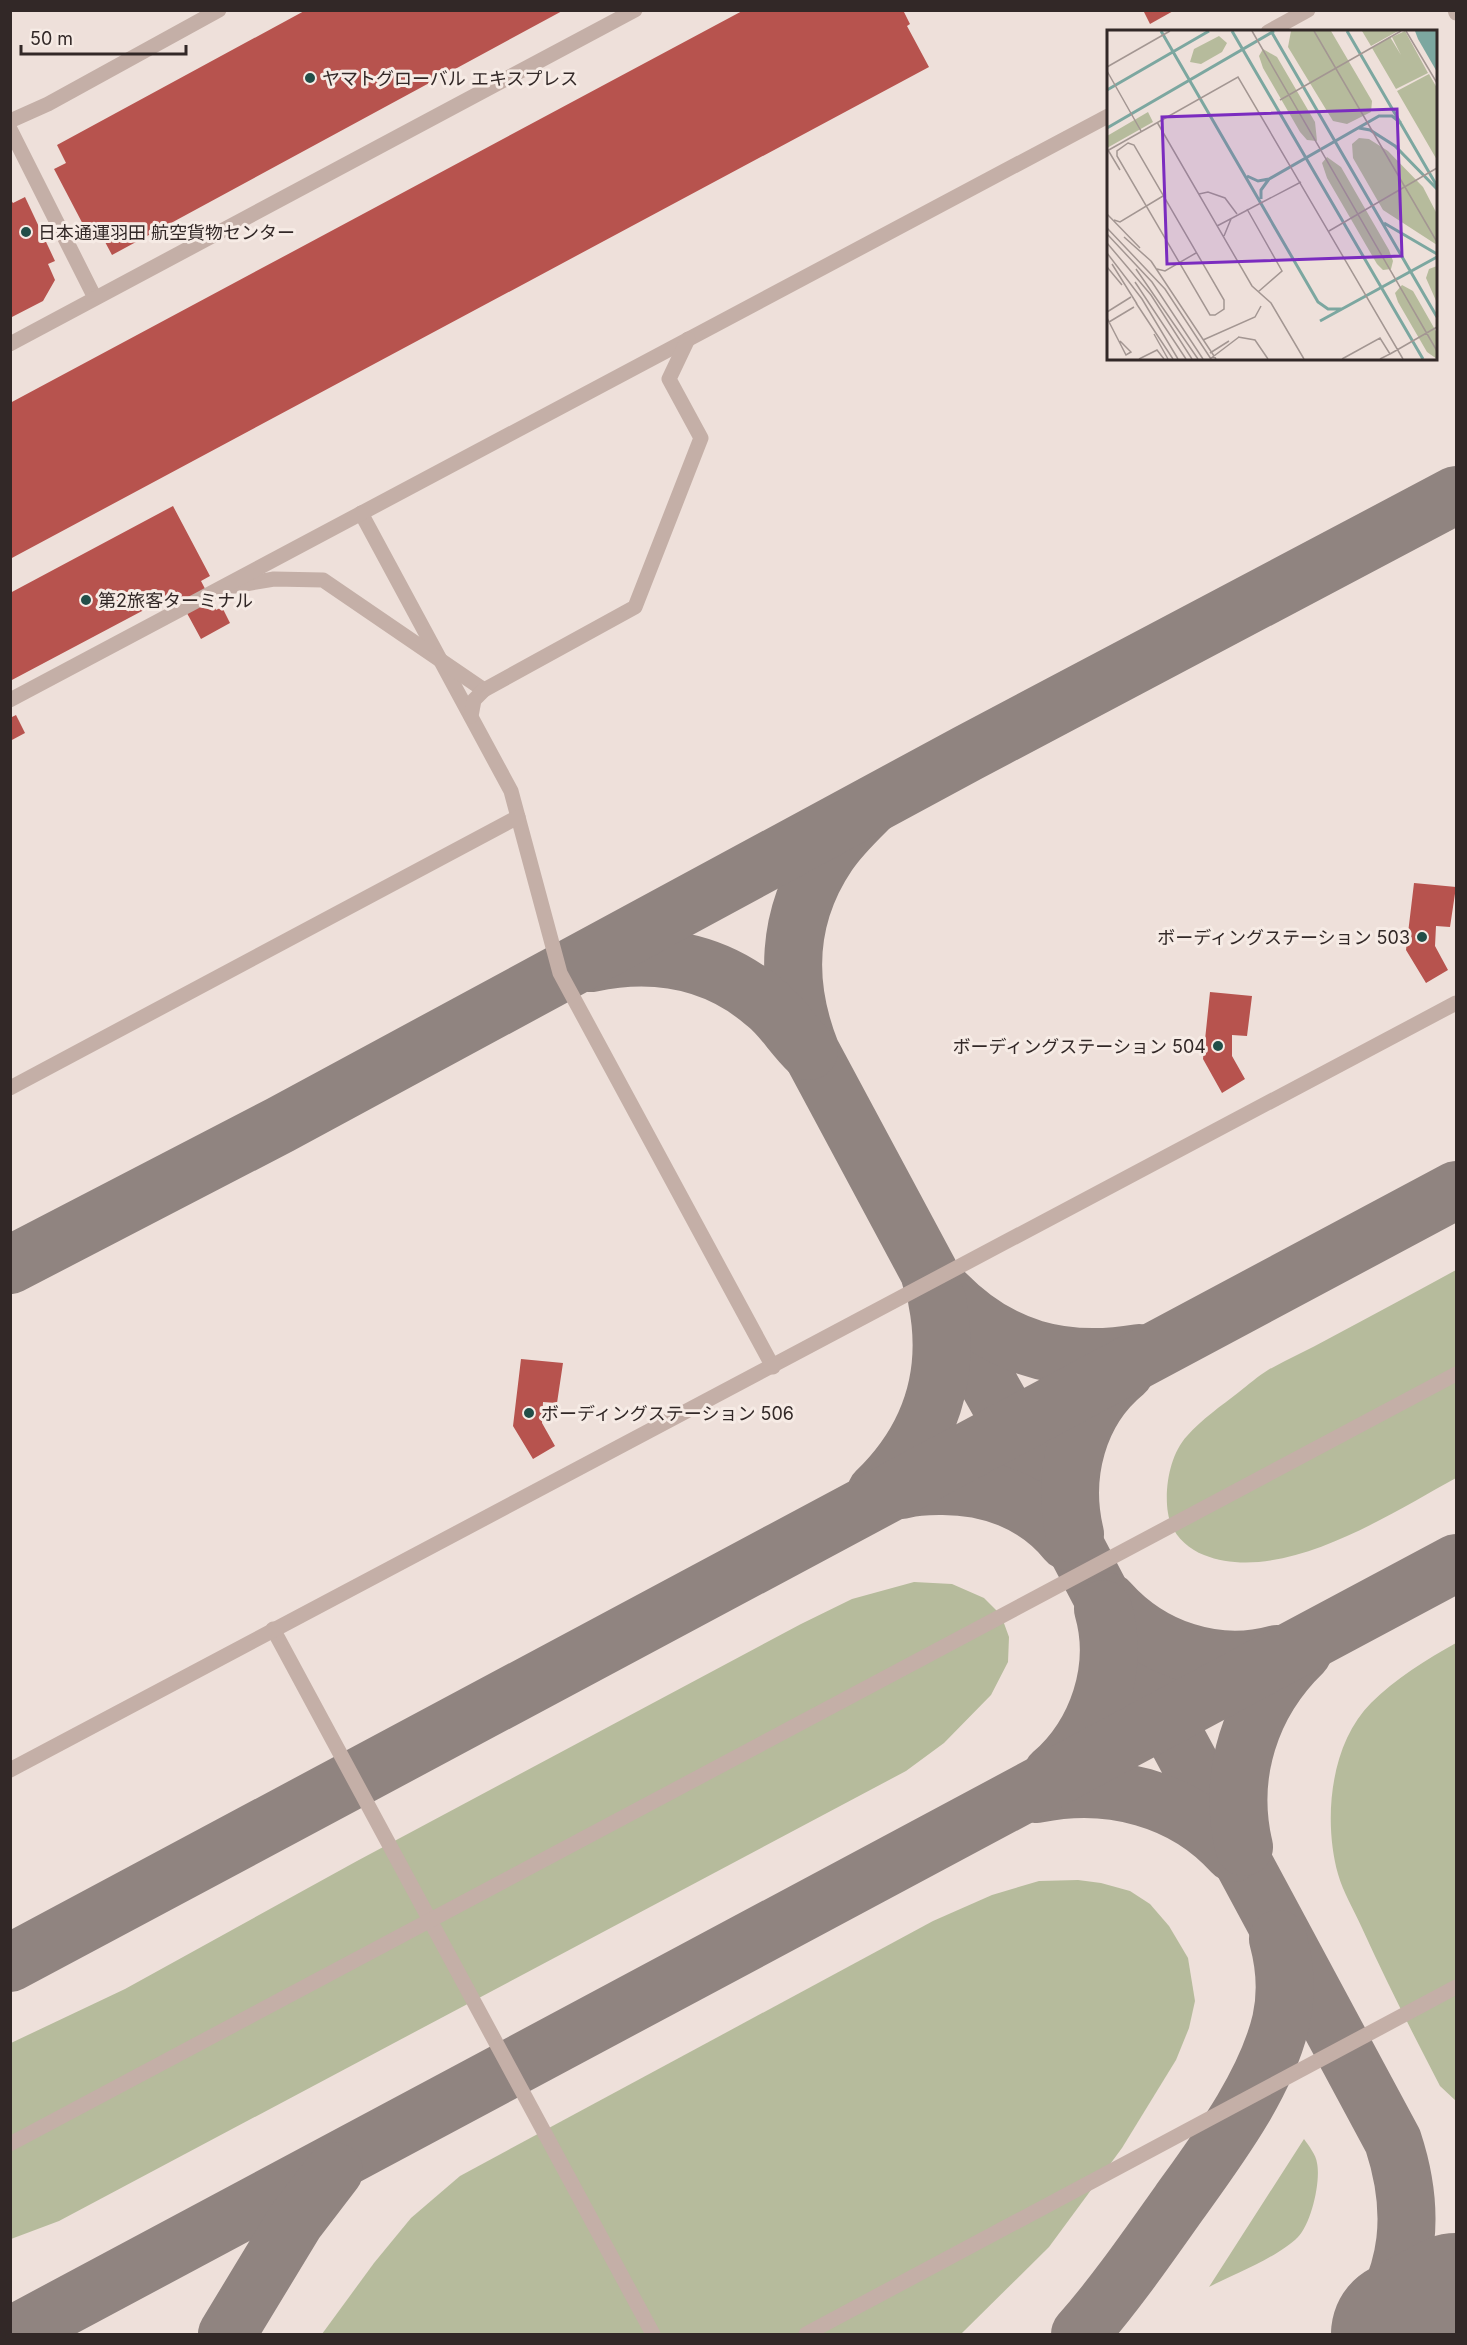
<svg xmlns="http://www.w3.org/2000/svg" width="1467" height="2345" font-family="Inter,'Noto Sans JP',sans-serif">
<rect width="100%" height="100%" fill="#eee0da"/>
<g fill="#b6bb9c">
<path d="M1456 1270V1478C1390 1514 1281 1586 1204 1555 1186 1548 1171 1533 1168 1513 1164 1489 1170 1454 1187 1436 1202 1419 1221 1406 1239 1392 1248 1385 1258 1376 1268 1370 1288 1359 1308 1350 1328 1339 1371 1316 1414 1293 1456 1270Z"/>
<path d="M914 1582 952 1584 984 1598 1001 1615 1009 1637 1008 1662 991 1695 944 1743 906 1771 59 2221 11 2239V2043L125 1989 357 1861 801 1624 852 1599Z"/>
<path d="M1456 1643V2101L1440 2086C1413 2034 1386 1981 1362 1928 1354 1910 1343 1892 1338 1874 1323 1820 1330 1744 1371 1703 1395 1679 1427 1659 1456 1643Z"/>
<path d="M1078 1880 1101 1883 1130 1891 1150 1904 1169 1926 1188 1958 1195 2001 1189 2028 1176 2060 1122 2148 1049 2247 961 2334H322L374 2263 411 2218 460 2176 933 1921 992 1895 1039 1881Z"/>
<path d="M1304 2139C1309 2146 1316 2155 1317 2163 1321 2182 1311 2224 1298 2237 1278 2257 1235 2274 1209 2287Z"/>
</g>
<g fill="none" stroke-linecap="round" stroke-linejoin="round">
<g stroke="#908480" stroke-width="58">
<path d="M871 806C856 821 840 836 828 854 786 916 784 984 811 1052L929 1272 932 1283 1013 1427 1166 1719 1393 2141C1416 2211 1411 2273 1368 2334"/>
<path d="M591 963C654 950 715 960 765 1003 782 1016 793 1036 809 1051"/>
<path d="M10 1265 280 1125 968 753 1456 495"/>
<path d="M946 1294C1000 1349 1063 1366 1139 1353"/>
<path d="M902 1490C914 1486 927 1486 939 1486 988 1485 1035 1502 1067 1541"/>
<path d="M876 1492C931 1439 952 1375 937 1300"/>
<path d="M1075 1534C1061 1476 1077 1411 1125 1372"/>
<path d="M1109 1602C1151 1649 1216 1671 1277 1654"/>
<path d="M1052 1774C1098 1734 1120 1668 1103 1609"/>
<path d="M1037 1794C1108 1779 1184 1798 1233 1853"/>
<path d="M1244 1847C1227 1775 1250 1703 1303 1652"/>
<path d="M10 1963 1456 1190"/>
<path d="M14 2334 1456 1563"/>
<path d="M227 2334 295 2222 334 2171"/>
<path d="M1080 2334C1116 2293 1147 2248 1179 2203 1217 2150 1266 2085 1281 2021 1287 1994 1285 1965 1278 1939"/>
</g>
<path stroke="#908480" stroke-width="148" d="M1405 2334 1456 2307"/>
</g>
<g fill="#b7534e">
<path d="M306 10H564L112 255 97 227 87 232 54 169 66 163 57 145Z"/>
<path d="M744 10H903L910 24 907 26 929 67 10 559V403Z"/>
<path d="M1143 10H1175L1150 24Z"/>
<path d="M25 197 55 261 48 264 55 280 43 301 10 318V199L13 203Z"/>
<path d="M173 506 210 576 201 581 216 610 222 607 230 623 201 639 176 593 10 681V593Z"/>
<path d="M16 715 25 733 10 741V718Z"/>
<path d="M1414 883 1456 887 1450 927 1436 926 1435 946 1448 970 1426 983 1406 950Z"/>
<path d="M1210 992 1252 996 1247 1036 1232 1035V1056L1245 1079 1222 1093 1203 1059Z"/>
<path d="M521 1359 563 1363 557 1403 543 1402 542 1423 555 1446 533 1459 513 1426Z"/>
</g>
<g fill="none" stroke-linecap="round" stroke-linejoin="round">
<g stroke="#c4afa7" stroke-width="15">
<path d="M1455 10 1456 13"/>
<path d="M1268 32 1308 10"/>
<path d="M10 121 48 104 219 10"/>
<path d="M10 129 95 298"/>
<path d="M10 344 635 10"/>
<path d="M361 513 511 791 560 973 773 1367"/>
<path d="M234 586 274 579 323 580 484 690"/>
<path d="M10 700 1108 116"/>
<path d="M471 716 474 700 484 690 635 607 701 438 669 379 688 339"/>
<path d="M10 1088 518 817"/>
<path d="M273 1629 653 2334"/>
<path d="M10 1770C491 1512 976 1262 1456 1003"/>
<path d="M10 2144 1456 1374"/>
<path d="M806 2334 1456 1987"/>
</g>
</g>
<g fill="#224e48" stroke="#f6ebe5" stroke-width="2">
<circle cx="310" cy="78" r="6"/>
<circle cx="26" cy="232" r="6"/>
<circle cx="86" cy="600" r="6"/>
<circle cx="1422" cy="937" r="6"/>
<circle cx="1218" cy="1046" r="6"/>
<circle cx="529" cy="1413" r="6"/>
</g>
<g text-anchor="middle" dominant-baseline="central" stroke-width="6" stroke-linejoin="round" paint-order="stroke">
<g font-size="18" fill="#322827" stroke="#f6ebe5" text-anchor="start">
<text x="322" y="78">ヤマトグローバル エキスプレス</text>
<text x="38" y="232">日本通運羽田 航空貨物センター</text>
<text x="98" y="600">第2旅客ターミナル</text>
<text x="1410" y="937" text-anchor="end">ボーディングステーション 503</text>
<text x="1206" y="1046" text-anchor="end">ボーディングステーション 504</text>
<text x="541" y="1413">ボーディングステーション 506</text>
</g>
</g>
<g transform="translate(1107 30)">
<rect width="330" height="330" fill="#eee0da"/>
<path d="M184 1H224L265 71 264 82 240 94 226 91 181 17ZM255 1H291L264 16ZM298 1 321 43 289 59 265 18 283 7 294 25 285 7ZM112 6 120 13 115 22 94 34 83 32 87 19ZM156 19 170 27 208 92 210 111 200 110 193 102 156 38 152 26ZM322 44 330 58V130L290 61ZM41 82 46 92 0 118V106ZM252 108 262 109 281 121 316 157 330 184V215L276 180 246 128 245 114ZM220 127 234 137 282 220 286 231 284 239 276 240 270 234 220 148 215 133ZM330 236V273L319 248 322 239ZM295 255 306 261 330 303V329L320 322 291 272 288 263Z" fill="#b6bb9c"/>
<path d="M308 1H330V42L311 9Z" fill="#7ca7a0"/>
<path fill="none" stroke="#7ca7a0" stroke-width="3" d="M54 1 211 272 221 279H235M125 1 316 329M164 1 330 287M240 1 330 156M0 60 102 1M0 98 167 1M252 98 263 100 288 116 330 159M140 146 151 151 162 149 272 86H285L294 93M154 169V160L162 149M277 193 330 224M213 291 330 227"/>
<path fill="none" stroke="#a39692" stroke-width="1.5" d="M145 1 330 321M207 1 330 212M299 1 330 53M0 37 63 1M0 41 34 101M173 70 294 1M50 92 145 256 164 273 197 329M21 113 27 115 117 270V279L108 285H103L10 126V121ZM1 120 13 140M0 121 131 47 296 329M92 164 101 162 118 168 130 184M140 179 175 241 151 262M0 184 33 218M7 190 13 192 56 166M110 196 194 152M0 198 58 259 104 329M222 201 330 138M0 204 45 252 96 329M117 206 124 189M17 207 44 231M0 213 44 265 85 329M0 223 35 269 71 329M44 231 109 329M5 234 30 274M0 237 15 255M29 239 91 329M50 239 58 241 89 223M28 252 79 329M29 273 66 329M0 282 24 267M0 288 19 325 24 322 13 311M2 292 27 277M47 304 61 329M131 307 148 310 161 329M96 310 148 287 154 276M103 323 122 311M283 324 330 297M32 329 50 320 57 329M103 329 132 307M235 329 273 308 283 324 273 329"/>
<path fill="#7b2cbf" fill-opacity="0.15" stroke="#7b2cbf" stroke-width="3" d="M290 79 295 226 60 234 55 87Z"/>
<rect width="330" height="330" fill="none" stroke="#322827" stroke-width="3"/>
</g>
<rect width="1467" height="2345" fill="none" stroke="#322827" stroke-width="24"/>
<path d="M21 45v9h165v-9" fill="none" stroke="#322827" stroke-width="3"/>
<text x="30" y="45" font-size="18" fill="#322827" stroke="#f6ebe5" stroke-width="4.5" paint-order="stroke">50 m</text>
</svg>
